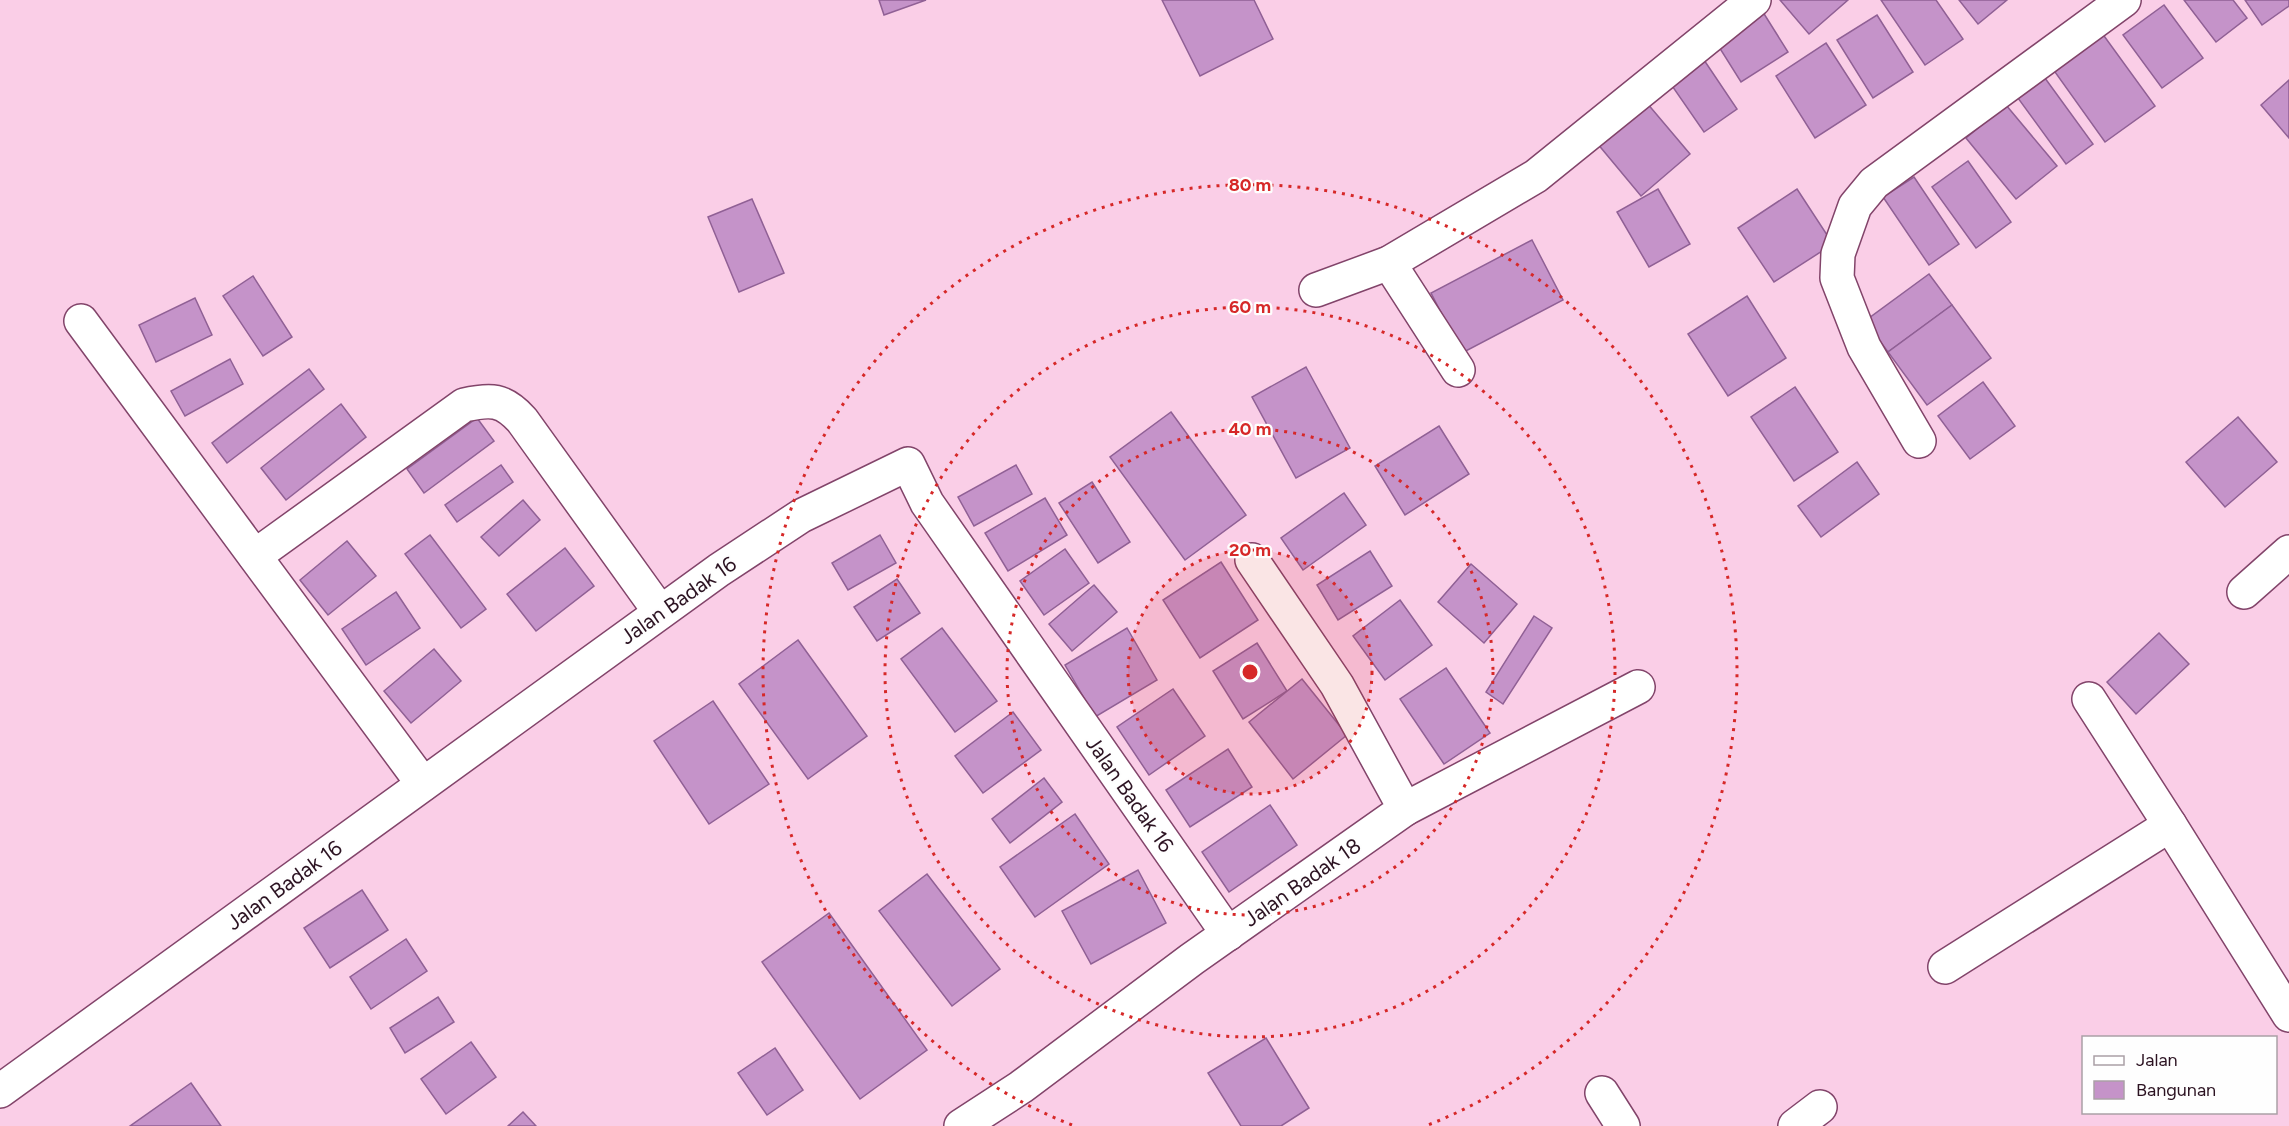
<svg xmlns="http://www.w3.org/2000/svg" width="2289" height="1126" font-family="Figtree,sans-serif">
<rect width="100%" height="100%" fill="#facee7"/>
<g fill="#c593c9" stroke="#906095" stroke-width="1.5">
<path d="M879 0H926L884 15Z"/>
<path d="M1162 0H1254L1273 39 1200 76Z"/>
<path d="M1780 0H1848L1809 34Z"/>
<path d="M1881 0H1936L1963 39 1925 65Z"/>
<path d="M1959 0H2007L1978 24Z"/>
<path d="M2184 0H2233L2247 18 2216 42Z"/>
<path d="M2245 0H2289V6L2262 25Z"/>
<path d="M2164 5 2203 58 2162 88 2123 35Z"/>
<path d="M1761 9 1788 52 1741 82 1714 39Z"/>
<path d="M1877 15 1913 72 1873 98 1837 40Z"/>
<path d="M2099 29 2155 106 2105 142 2050 65Z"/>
<path d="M1826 43 1866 105 1815 138 1776 76Z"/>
<path d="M1702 57 1737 109 1704 132 1668 80Z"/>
<path d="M2042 74 2093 144 2066 164 2015 94Z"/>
<path d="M2289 80V138L2261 105Z"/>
<path d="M1641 96 1690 154 1641 196 1592 137Z"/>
<path d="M2006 105 2057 166 2016 199 1966 138Z"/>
<path d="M1968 161 2011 222 1976 248 1932 187Z"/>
<path d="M1914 177 1959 244 1929 265 1883 197Z"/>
<path d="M1658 189 1690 244 1649 267 1617 212Z"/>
<path d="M1797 189 1833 244 1774 282 1738 228Z"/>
<path d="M752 199 784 273 739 292 708 217Z"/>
<path d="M1532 240 1563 300 1462 353 1431 293Z"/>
<path d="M1929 274 1952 305 1888 352 1865 321Z"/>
<path d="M253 276 292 337 263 356 223 296Z"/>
<path d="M1747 296 1786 358 1728 396 1688 334Z"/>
<path d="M195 298 212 335 156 362 139 325Z"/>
<path d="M1952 305 1991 358 1927 405 1888 352Z"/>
<path d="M230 359 243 384 185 416 171 391Z"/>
<path d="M1306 367 1350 448 1296 478 1252 397Z"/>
<path d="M309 369 324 389 227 463 212 443Z"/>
<path d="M1983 382 2015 426 1970 459 1938 416Z"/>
<path d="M1795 387 1838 452 1794 481 1751 417Z"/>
<path d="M341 404 366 437 286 500 261 468Z"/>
<path d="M1171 412 1246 515 1185 560 1110 457Z"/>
<path d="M2238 417 2277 462 2225 507 2186 462Z"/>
<path d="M477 418 494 441 424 493 407 469Z"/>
<path d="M1439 426 1469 474 1405 515 1375 466Z"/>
<path d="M1857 462 1879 494 1821 537 1798 506Z"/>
<path d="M501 465 513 482 457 522 445 505Z"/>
<path d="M1016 465 1032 494 974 526 958 497Z"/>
<path d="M1092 482 1130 542 1098 563 1059 503Z"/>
<path d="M1344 493 1366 525 1303 570 1281 538Z"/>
<path d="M1045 498 1067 535 1008 571 985 533Z"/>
<path d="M523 500 540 520 499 556 481 537Z"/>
<path d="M430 535 486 609 461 628 405 554Z"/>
<path d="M880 535 896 563 848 590 832 563Z"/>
<path d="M347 541 376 576 328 615 300 580Z"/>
<path d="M565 548 594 586 536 631 507 594Z"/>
<path d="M1065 549 1089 583 1044 615 1020 581Z"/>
<path d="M1370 551 1392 586 1338 620 1317 585Z"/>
<path d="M1221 562 1258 620 1200 658 1163 600Z"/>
<path d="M1471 564 1517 604 1484 643 1438 602Z"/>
<path d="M897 579 920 613 877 641 854 607Z"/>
<path d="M1094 585 1117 612 1072 651 1049 624Z"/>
<path d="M396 592 420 628 366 665 342 629Z"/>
<path d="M1400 600 1432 645 1385 680 1353 636Z"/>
<path d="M1534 616 1552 628 1503 704 1486 692Z"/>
<path d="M942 628 997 701 955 732 901 659Z"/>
<path d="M1127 628 1157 680 1095 717 1065 665Z"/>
<path d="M2159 633 2189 664 2136 714 2107 682Z"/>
<path d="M798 640 867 736 808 779 739 684Z"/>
<path d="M1257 643 1287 691 1243 719 1213 671Z"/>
<path d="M434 649 461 681 411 723 384 691Z"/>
<path d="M1446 668 1490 733 1444 764 1400 699Z"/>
<path d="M1302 679 1347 735 1293 779 1249 722Z"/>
<path d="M1173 689 1205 736 1149 775 1117 727Z"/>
<path d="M713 701 769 784 709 824 654 741Z"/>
<path d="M1013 712 1041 750 983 793 955 756Z"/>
<path d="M1228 749 1252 787 1190 827 1166 790Z"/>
<path d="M1044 778 1062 802 1010 843 992 819Z"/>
<path d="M1270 805 1297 845 1229 892 1202 852Z"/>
<path d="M1075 814 1109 864 1035 917 1000 867Z"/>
<path d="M1138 870 1166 923 1091 964 1062 911Z"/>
<path d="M927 874 1000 969 952 1006 879 911Z"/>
<path d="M362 890 388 930 330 968 304 928Z"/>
<path d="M829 913 927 1050 860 1099 762 962Z"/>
<path d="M406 939 427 971 371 1009 350 977Z"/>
<path d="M438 997 454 1022 405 1053 390 1028Z"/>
<path d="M1266 1038 1309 1108 1281 1126H1241L1208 1073Z"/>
<path d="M471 1042 496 1077 446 1114 421 1079Z"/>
<path d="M775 1048 803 1090 767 1115 738 1073Z"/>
<path d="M191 1083 221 1126H130Z"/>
<path d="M523 1112 536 1126H508Z"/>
</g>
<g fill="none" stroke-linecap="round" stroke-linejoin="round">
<g stroke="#82446a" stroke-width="36">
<g id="minor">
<path d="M1389 263 1458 370"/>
<path d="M1316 290 1389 263 1536 176 1754 0"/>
<path d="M81 321 423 784"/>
<path d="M1919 441 1864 347 1837 278 1838 254 1855 206 1874 183 2124 0"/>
<path d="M255 556 464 405C491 399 503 399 522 420L660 612"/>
<path d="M2244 592 2289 552"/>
<path d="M2089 699 2170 825 2289 1015"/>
<path d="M1405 809 1638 687"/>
<path d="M1945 967 2170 825"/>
<path d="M0 1091 719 570 801 516 908 464 927 503 1228 934"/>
<path d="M1602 1093 1623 1126"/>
<path d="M961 1126 1021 1087 1192 959 1405 809 1337 685 1252 560"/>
<path d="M1795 1126 1820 1107"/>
</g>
</g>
<use href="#minor" stroke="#fff" stroke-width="33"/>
</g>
<circle cx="1250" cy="672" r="122" fill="#d62828" fill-opacity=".12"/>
<g fill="none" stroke="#d62828" stroke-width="3" stroke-dasharray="3 6">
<circle cx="1250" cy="672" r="122"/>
<circle cx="1250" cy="672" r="243"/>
<circle cx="1250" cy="672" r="365"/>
<path d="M1072 1125A487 487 0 1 1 1428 1125"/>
</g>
<g text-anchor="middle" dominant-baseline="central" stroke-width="4.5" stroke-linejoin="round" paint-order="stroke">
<g font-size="21" fill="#2c1322" stroke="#fefefe">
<text transform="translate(678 600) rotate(-35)">Jalan Badak 16</text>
<text transform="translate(1130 794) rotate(55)">Jalan Badak 16</text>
<text transform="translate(1302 882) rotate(-35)">Jalan Badak 18</text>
<text transform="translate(284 885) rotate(-36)">Jalan Badak 16</text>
</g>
</g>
<circle cx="1250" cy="672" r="9" fill="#d62828" stroke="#fefefe" stroke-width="3"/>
<g font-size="18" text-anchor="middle" font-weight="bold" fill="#d62828" stroke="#fefefe" stroke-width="4.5" stroke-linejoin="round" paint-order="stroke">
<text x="1250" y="191">80 m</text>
<text x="1250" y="313">60 m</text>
<text x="1250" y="435">40 m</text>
<text x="1250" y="556">20 m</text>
</g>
<rect x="2082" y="1036" width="195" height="78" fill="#fefefe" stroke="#aaa0a6" stroke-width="1.5"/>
<rect x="2094" y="1056" width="30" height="9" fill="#ffffff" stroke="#aaa0a6" stroke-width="1.5"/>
<text x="2136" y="1066" font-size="18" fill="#2c1322">Jalan</text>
<rect x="2094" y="1081" width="30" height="18" fill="#c593c9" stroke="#aaa0a6" stroke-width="1.5"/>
<text x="2136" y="1096" font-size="18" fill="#2c1322">Bangunan</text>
</svg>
